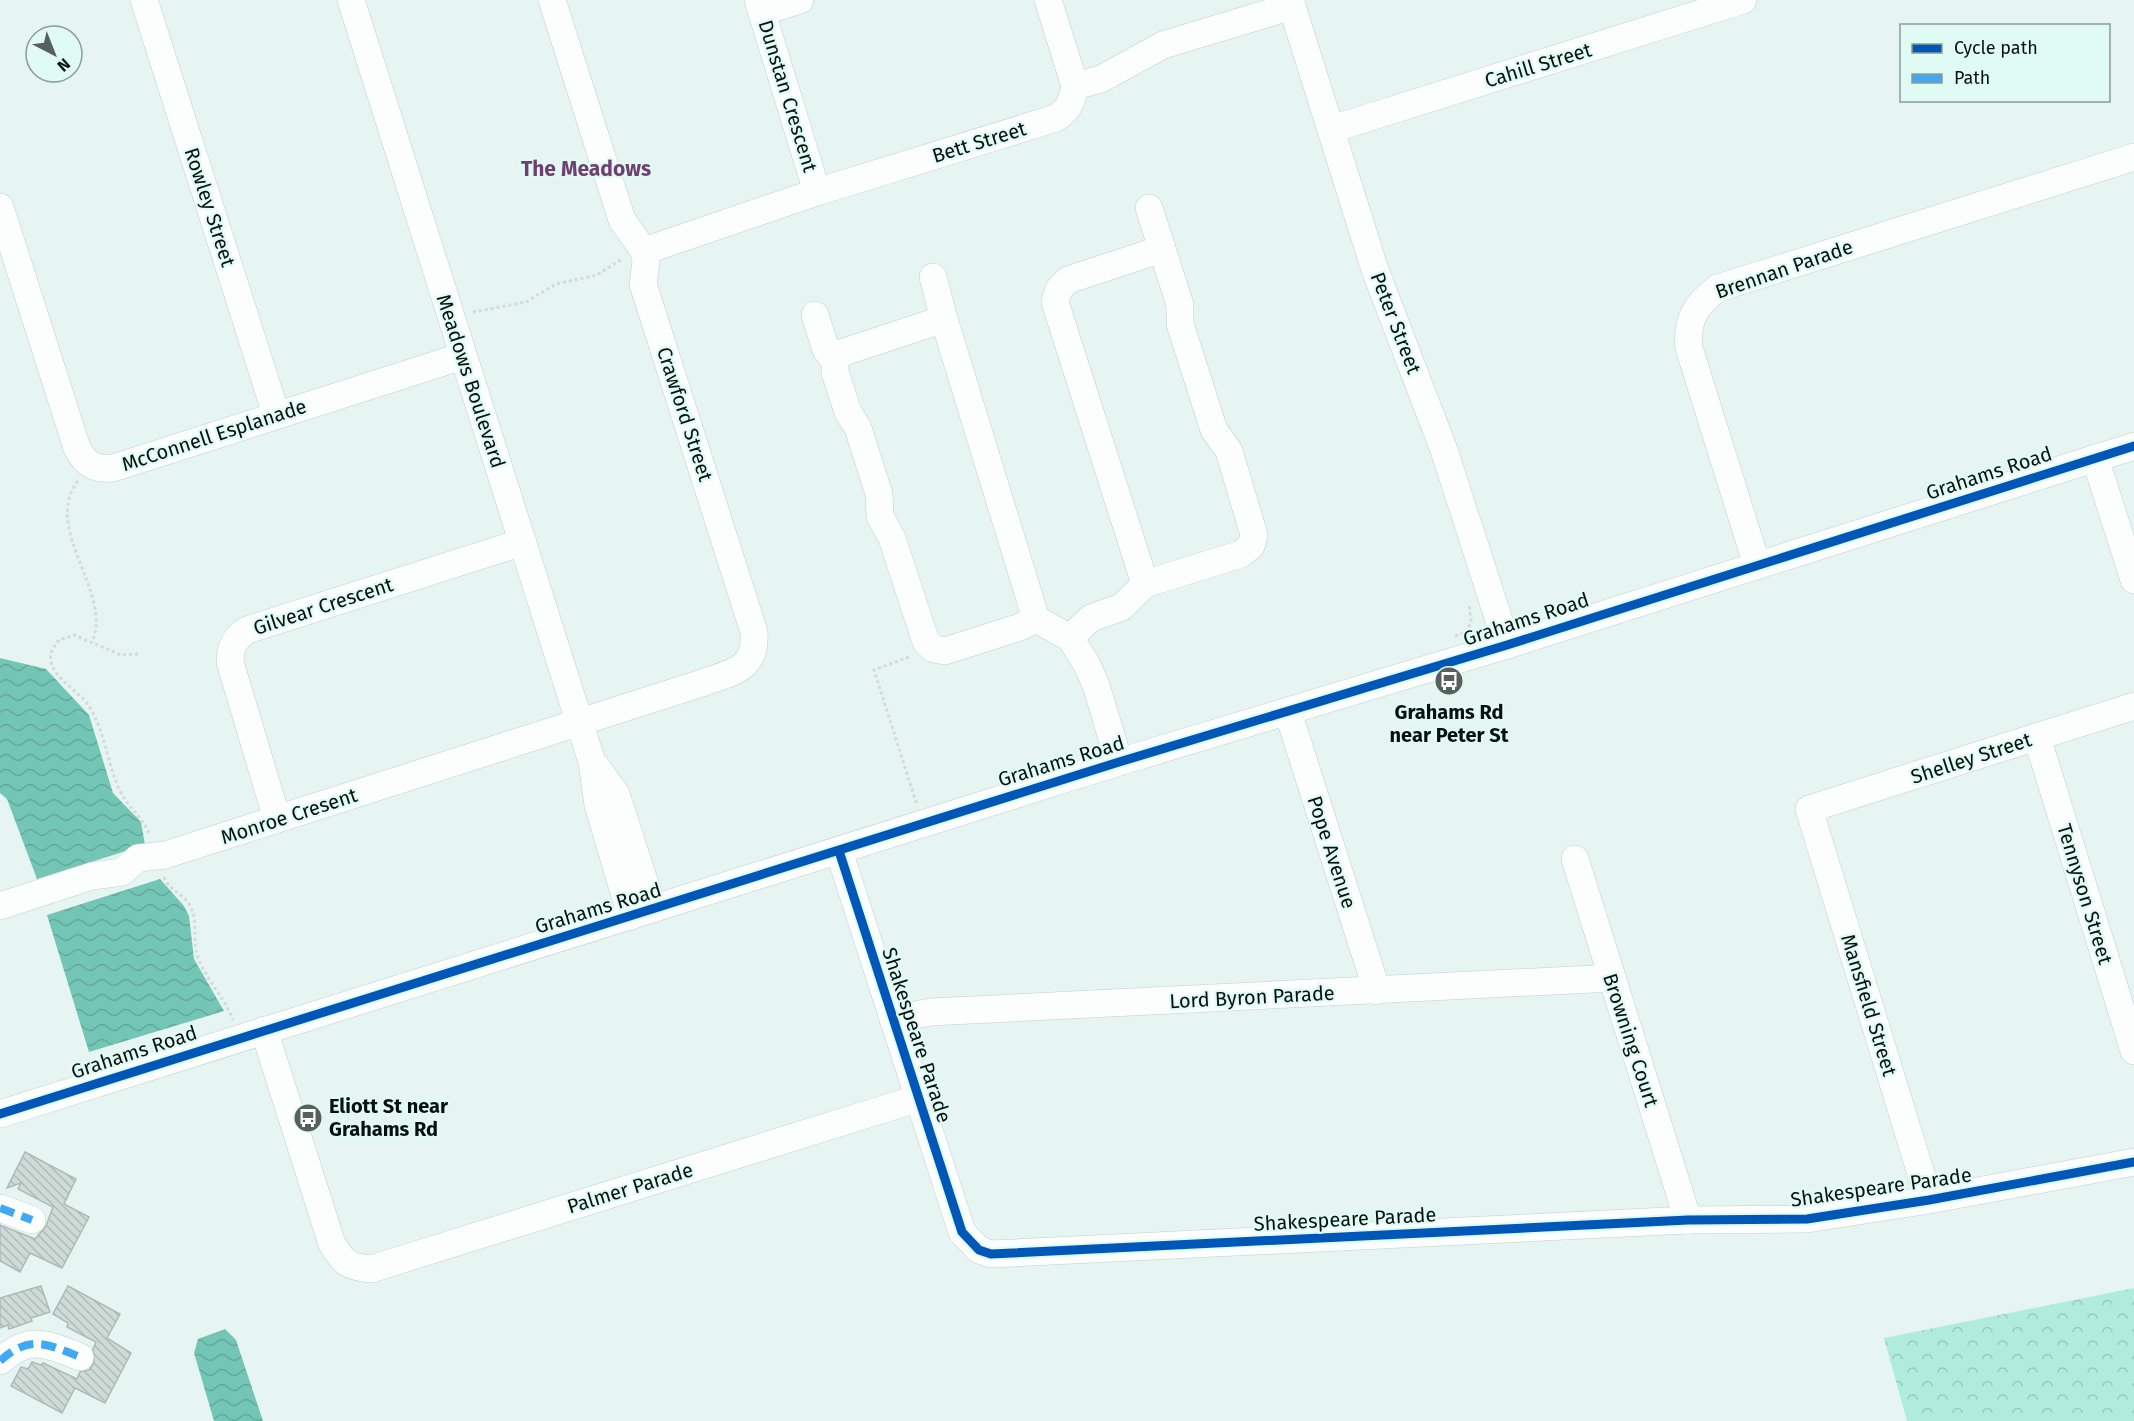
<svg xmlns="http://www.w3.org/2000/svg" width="2134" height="1421" font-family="'Fira Sans',sans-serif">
<defs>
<pattern id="park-crowns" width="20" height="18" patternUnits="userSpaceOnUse" patternTransform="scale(1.5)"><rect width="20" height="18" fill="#b0ecde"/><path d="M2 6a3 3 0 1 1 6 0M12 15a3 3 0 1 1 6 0" fill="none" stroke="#96c9bd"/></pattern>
<pattern id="water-waves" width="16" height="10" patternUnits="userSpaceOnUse" patternTransform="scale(1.5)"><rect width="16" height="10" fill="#73c6b6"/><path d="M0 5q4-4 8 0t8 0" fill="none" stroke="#62a99b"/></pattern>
<pattern id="building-back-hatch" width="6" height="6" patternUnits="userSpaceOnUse" patternTransform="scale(1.5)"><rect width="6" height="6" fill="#cedbd7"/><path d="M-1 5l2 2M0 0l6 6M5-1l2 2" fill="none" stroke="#afbbb7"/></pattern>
</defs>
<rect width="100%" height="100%" fill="#e6f5f1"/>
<path fill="url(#park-crowns)" d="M2134 1288V1421H1907L1884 1338Z"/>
<g fill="url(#water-waves)">
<path d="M0 658 46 669 89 715 113 793 141 822 145 845 37 879 7 799 0 793Z"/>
<path d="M160 879 184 906 189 916 194 959 224 1011 89 1052 47 915Z"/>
<path d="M225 1329 236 1340 263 1421H214L194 1353 198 1339Z"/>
</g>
<g fill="url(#building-back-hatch)" stroke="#aebab6" stroke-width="1.5">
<path d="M25 1152 76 1179 64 1204 89 1217 62 1268 30 1253 20 1272 0 1261V1225L35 1239 46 1226 53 1207 18 1189 21 1183 7 1188Z"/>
<path d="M41 1286 50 1312 31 1318 32 1321 9 1329 8 1325 0 1328V1298Z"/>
<path d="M68 1286 120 1314 107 1338 131 1353 105 1403 75 1388 62 1413 11 1386 21 1367 28 1369 32 1362 41 1365 43 1363 77 1379 80 1372 89 1370 94 1363 93 1349 96 1342 67 1327 68 1323 53 1314Z"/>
</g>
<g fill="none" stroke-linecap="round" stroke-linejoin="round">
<g stroke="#c3cfcc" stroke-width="28">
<g id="minor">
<path d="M144 0 276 414"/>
<path d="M351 0 592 762 598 805 631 916"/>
<path d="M758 0 817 192"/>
<path d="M1048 0 1075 86"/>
<path d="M1290 0 1375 270 1444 450 1507 645"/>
<path d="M762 12 800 0"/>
<path d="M1332 129 1743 0"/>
<path d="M0 207 77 448C85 464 95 470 113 468L463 356"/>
<path d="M644 251 817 192 1056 118C1069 109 1072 102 1075 86L1101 79 1163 45 1292 6"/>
<path d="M933 277 944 319"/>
<path d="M815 315 826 350 835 361"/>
<path d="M2095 458 2134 580"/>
<path d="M1757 565 1689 348C1686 320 1696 304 1718 288L2134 157"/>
<path d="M1145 584 1241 554 1251 546 1254 535 1229 451 1214 430 1180 324V305L1149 208"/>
<path d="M1036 619 944 319 841 353 835 361V372L848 412 858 428 879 494 880 516 892 538 926 642 934 649 945 651 1020 627 1036 619 1070 638 1086 663 1096 685 1119 762"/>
<path d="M1070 638 1091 618 1122 607 1145 584 1055 302 1059 289 1068 280 1162 249"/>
<path d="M1288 712 1377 991"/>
<path d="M2037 737 2134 1051"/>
<path d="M595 765 616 794 653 909"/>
<path d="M277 819 230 662C230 647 235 638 247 630L523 542"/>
<path d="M839 851 962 1232 979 1250 991 1254 1688 1220 1807 1219 1929 1200 2134 1162"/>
<path d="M1575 859 1688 1220"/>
<path d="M0 906 92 876 122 872 138 858 165 855 702 683C732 672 757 670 754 632L643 284 646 262 644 251 622 220 552 0"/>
<path d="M893 1019 931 1012 1612 978"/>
<path d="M264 1030 332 1244C344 1263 348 1267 371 1269L919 1098"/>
<path d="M0 1114 1119 762 1507 645 2134 446"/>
<path d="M1929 1200 1809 809 2134 706"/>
<path d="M0 1208 32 1220"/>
<path d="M0 1361C30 1334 47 1344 80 1357"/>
</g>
</g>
<g stroke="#d5d9d8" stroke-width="3" stroke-dasharray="3 3" stroke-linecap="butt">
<path d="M473 312 526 302 556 284 597 275 622 259"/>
<path d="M78 481C41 528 114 594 92 642"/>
<path d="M1455 636 1467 632 1471 621 1469 604"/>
<path d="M138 654 121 655 74 635 59 640C53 647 48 655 52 665 58 682 79 691 89 706 105 732 107 762 119 789 127 806 142 817 150 835"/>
<path d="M909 657 874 670 917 805"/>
<path d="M164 877C169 890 182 893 189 904 199 919 192 938 197 954 204 978 224 996 233 1020"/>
</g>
<use href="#minor" stroke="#fbfefd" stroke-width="27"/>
<g stroke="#3fa9f5" stroke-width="8" stroke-dasharray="15 8" stroke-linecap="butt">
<path d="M0 1208 32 1220"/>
<path d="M0 1361C30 1334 47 1344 80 1357"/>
</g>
<g stroke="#e0fbf4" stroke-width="13">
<g id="cycleway">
<path d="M839 851 962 1232 979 1250 991 1254 1688 1220 1807 1219 1929 1200 2134 1162"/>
<path d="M0 1114 1119 762 1507 645 2134 446"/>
</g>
</g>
<use href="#cycleway" stroke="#0057b8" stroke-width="9"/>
</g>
<defs>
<g id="bus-disc" transform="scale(1.5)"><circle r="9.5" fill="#56615e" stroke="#e0fbf4"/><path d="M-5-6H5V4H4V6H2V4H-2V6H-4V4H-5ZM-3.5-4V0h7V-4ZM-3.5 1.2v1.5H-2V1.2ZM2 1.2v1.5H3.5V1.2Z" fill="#fff"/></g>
</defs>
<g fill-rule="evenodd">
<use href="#bus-disc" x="1449" y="681"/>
<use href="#bus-disc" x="308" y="1118"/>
</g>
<g text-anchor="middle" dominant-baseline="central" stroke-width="4.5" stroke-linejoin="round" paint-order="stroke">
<g font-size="20" fill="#08110f" stroke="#e0fbf4">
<text transform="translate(1538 65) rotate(-17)">Cahill Street</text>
<text transform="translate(788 96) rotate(73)">Dunstan Crescent</text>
<text transform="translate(979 142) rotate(-17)">Bett Street</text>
<text transform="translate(210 207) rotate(72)">Rowley Street</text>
<text transform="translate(1784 269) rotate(-19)">Brennan Parade</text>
<text transform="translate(1396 323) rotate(69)">Peter Street</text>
<text transform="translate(471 381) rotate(72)">Meadows Boulevard</text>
<text transform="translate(685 414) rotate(72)">Crawford Street</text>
<text transform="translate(214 435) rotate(-18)">McConnell Esplanade</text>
<text transform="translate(1989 473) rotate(-18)">Grahams Road</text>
<text transform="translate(323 606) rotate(-18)">Gilvear Crescent</text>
<text transform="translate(1526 619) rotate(-18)">Grahams Road</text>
<text transform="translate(1971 758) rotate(-18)">Shelley Street</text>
<text transform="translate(1061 761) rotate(-17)">Grahams Road</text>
<text transform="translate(289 816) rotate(-18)">Monroe Cresent</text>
<text transform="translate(1332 852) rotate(72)">Pope Avenue</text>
<text transform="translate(2085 894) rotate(73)">Tennyson Street</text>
<text transform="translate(598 908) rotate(-17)">Grahams Road</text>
<text transform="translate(1252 997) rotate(-3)">Lord Byron Parade</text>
<text transform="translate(1869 1005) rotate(73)">Mansfield Street</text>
<text transform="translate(917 1035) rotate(72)">Shakespeare Parade</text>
<text transform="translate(1631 1040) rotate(72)">Browning Court</text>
<text transform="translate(134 1052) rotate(-18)">Grahams Road</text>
<text transform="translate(1881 1187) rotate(-8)">Shakespeare Parade</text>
<text transform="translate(630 1188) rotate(-17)">Palmer Parade</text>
<text transform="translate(1345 1219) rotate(-3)">Shakespeare Parade</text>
</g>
<g font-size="20" font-weight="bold" fill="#08110f" stroke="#e0fbf4">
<text x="1449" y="712">Grahams Rd<tspan x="1449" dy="23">near Peter St</tspan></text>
<text x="329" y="1106" text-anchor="start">Eliott St near<tspan x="329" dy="23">Grahams Rd</tspan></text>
</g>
<g font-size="21" font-weight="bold" fill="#713e70" stroke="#e0fbf4">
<text x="586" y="169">The Meadows</text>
</g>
</g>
<rect x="1900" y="24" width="210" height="78" fill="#e0fbf4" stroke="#8a9d98" stroke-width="1.5"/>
<rect x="1912" y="44" width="30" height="9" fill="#0057b8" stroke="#8a9d98" stroke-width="1.5"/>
<text x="1954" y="54" font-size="18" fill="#08110f">Cycle path</text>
<rect x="1912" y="74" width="30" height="9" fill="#3fa9f5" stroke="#8a9d98" stroke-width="1.5"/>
<text x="1954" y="84" font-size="18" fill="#08110f">Path</text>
<g transform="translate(54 54) rotate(138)"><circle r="28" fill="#e0fbf4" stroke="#8a9d98" stroke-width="1.5"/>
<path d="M0-4.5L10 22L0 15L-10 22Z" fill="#56615e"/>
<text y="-9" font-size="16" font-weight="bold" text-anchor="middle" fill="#08110f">N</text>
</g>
</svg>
